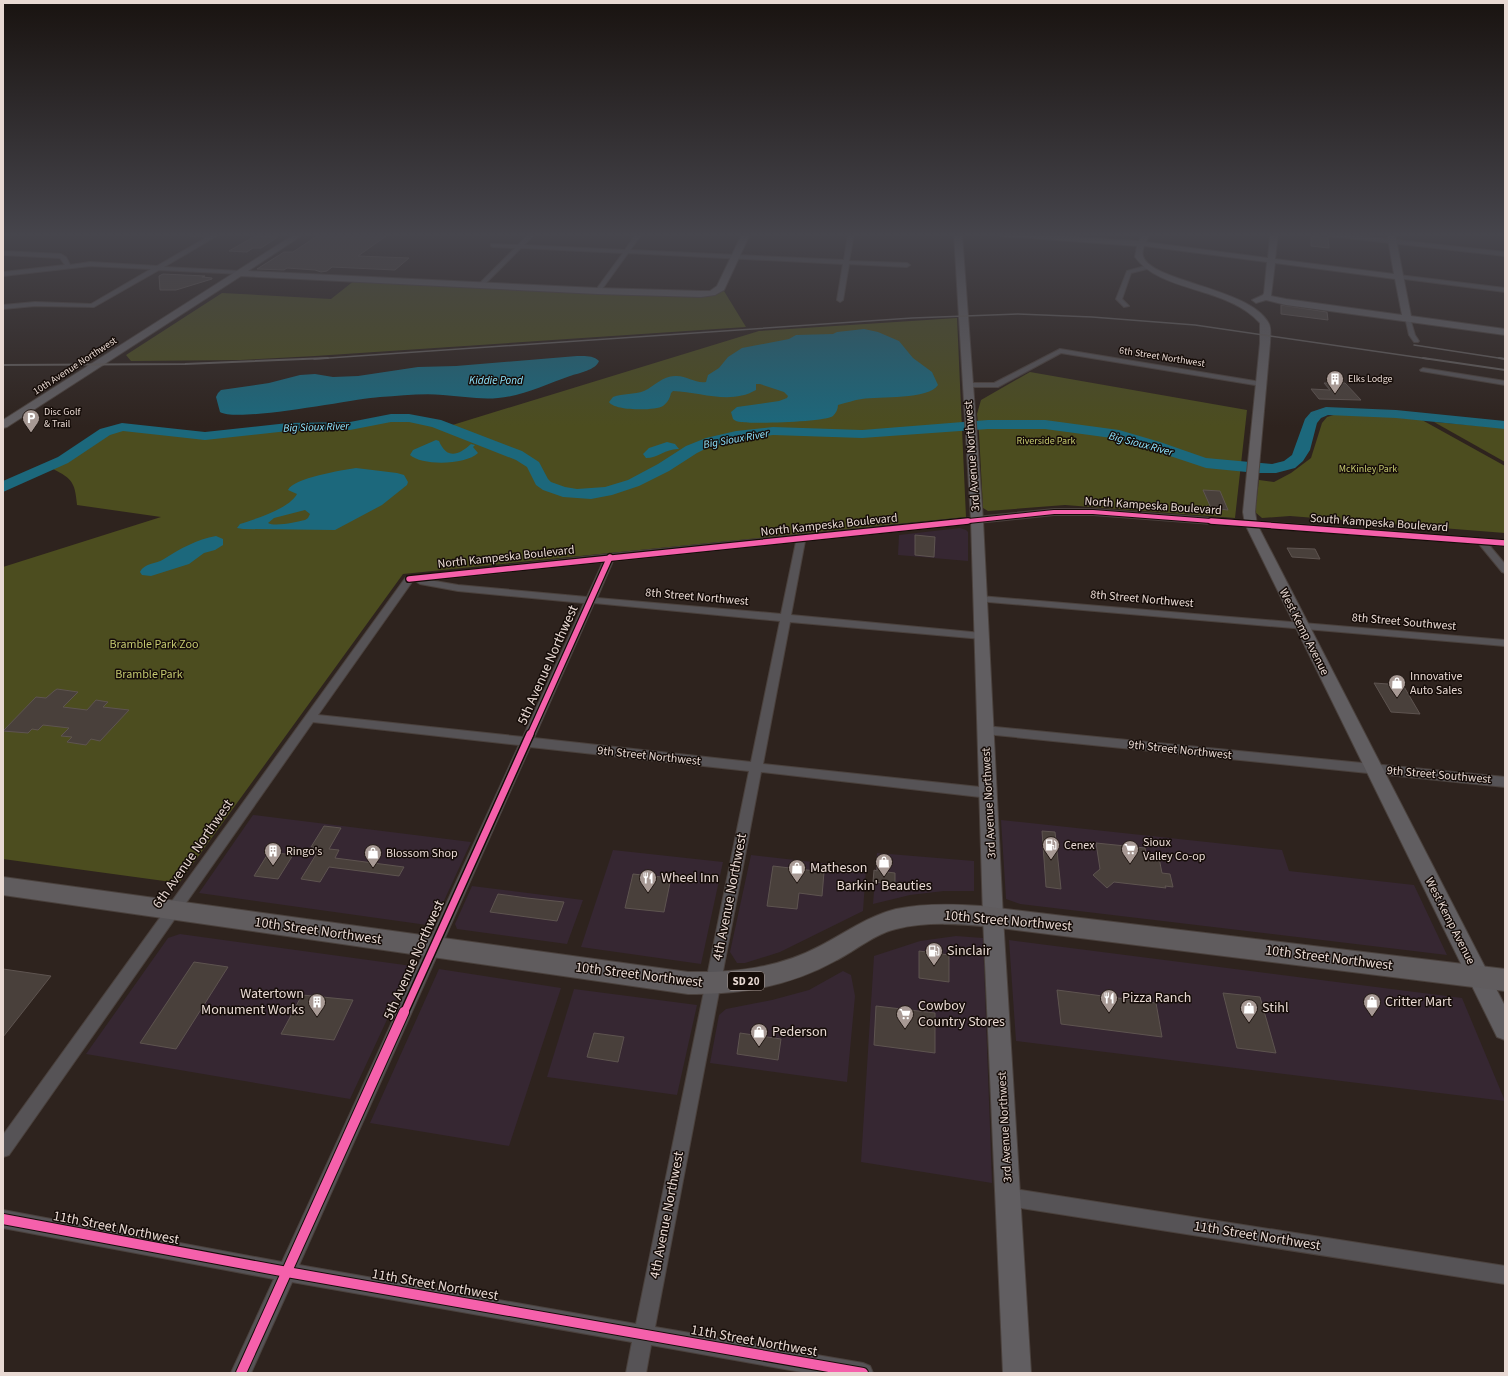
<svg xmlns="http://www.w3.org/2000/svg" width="1508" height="1376" font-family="'Source Sans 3',sans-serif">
<rect width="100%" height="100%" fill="#2e231e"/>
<g fill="#362732">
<path d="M960 528 966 530 968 532V561L898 555 899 535Z"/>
<path d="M253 815 471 842 437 916 427 925 199 893Z"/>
<path d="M1001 820 1282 850 1289 871 1414 885 1447 955 1020 904 1006 899Z"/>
<path d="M613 850 723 862 701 964 581 947Z"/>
<path d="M877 853 974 861V891H944L910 895 873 904Z"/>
<path d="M751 855 866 868 863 911 780 952 745 963H737L730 952Z"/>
<path d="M472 886 583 900 567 944 457 929 455 924Z"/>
<path d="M180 934 412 966 350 1099 86 1054 168 938Z"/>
<path d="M956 936 983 938 992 1183 861 1162 874 956 920 941Z"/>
<path d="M1009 940 1462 998 1505 1101 1016 1041Z"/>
<path d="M439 969 561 988 509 1146 370 1123Z"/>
<path d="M843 971 851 975 855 996 847 1082 710 1063 719 1015 726 1009 772 1000 809 990Z"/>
<path d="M574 989 697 1005 677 1095 547 1077Z"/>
</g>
<g fill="#4c4d1f">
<path d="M355 280 662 296C682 296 705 298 724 291L746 327 315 356 240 360 131 361 126 355 222 293 331 299Z"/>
<path d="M957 318 966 517 403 574 179 883 3 859V567L161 517 77 505C75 480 71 478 49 467 60 461 70 456 80 449 94 440 105 430 122 427L205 436 288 427 350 426 400 417 422 420 446 427 759 331Z"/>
<path d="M1030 372 1247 410 1235 518 1065 505 988 511 983 508 979 433 977 414 981 400Z"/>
<path d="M1340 413H1351L1422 420 1505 466V533L1290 516 1262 518 1255 512 1259 480 1274 482 1291 473 1311 458 1322 423 1327 417Z"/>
<path d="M1434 422 1505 428V462Z"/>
</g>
<g fill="#1c687c" fill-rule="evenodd">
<path d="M864 329 878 332 899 341 913 358 932 372 938 385C929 400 879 396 862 399 854 400 846 403 838 405 838 409 836 413 833 416 826 422 753 424 741 422 738 422 735 421 733 419L731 412 737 407 779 401 787 398 788 396 784 392 760 384H756V390C730 405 701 392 673 391L671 393C670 398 668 402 663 406 655 411 614 411 609 402L613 397C623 393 634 395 644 391 655 386 662 376 675 376 686 375 696 384 706 382L708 375 719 368 728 357 742 348 789 339 796 335 833 334 837 332Z"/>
<path d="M577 356C584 356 593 355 599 361 596 370 579 373 570 376 547 384 523 396 498 398 480 400 461 396 443 395 422 393 401 396 380 397 352 399 238 423 220 412L216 397 218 393 221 390 269 383 300 375 315 374 333 377 358 376 418 367 456 366Z"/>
<path d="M436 440 439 441C447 460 459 455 471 444L475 445 473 447 478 453C466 465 422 466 410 455L413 450Z"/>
<path d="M667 442 675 444 679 449C667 448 658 458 646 458L643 454 649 448Z"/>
<path d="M356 468 397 473 404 475 408 482 407 485 382 505 335 530 243 529 237 528 240 524C255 519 289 509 297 494L288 490C293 478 343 470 356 468ZM305 510 310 514 308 518 305 520C297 522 275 527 268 523L274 518Z"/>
<path d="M216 536 223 539V545L215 550 204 553 189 564 151 576 142 575 140 572C144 563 156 564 164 559 180 549 197 539 216 536Z"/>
</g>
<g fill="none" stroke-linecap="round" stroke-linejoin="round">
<path fill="#1c687c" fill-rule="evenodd" d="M1326 407 1396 410 1505 421V429L1396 418 1328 415 1321 418 1317 423 1310 450 1303 461 1295 468 1276 473H1257L1206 468 1119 439 1045 429H988L862 438 773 435 736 440 709 447 697 453 669 471 639 486 612 495 591 499 563 497 543 490 536 485 527 467 516 460 432 427 409 422H391L350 430 288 431 205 440 123 431 110 435 68 463 3 492V481L58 457 100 429 122 423 205 432 288 423 350 422 391 414H409L441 420 522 451 539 462 548 479 551 482 565 487 577 489 605 487 628 480 658 464 686 446 706 438 736 431 773 427 862 430 988 420H1045L1119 430 1160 442 1206 458 1272 464 1284 461 1292 455 1305 419 1311 412Z"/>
</g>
<g fill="#49403b" stroke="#5e5450">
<path d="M320 234H389L358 256 409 258 395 270 332 267 327 271 321 272 315 270 287 268 284 270 257 269 284 252H293Z"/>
<path d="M255 236 278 237 261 248H253L247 252 229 251Z"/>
<path d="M1311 236 1328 238 1329 248 1311 246Z"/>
<path d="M163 274 205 276 202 277 212 278V279L176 290H160L159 276Z"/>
<path d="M1281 305 1327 312 1328 320 1281 314Z"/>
<path d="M1324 383H1345L1361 400 1319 399 1311 389 1330 390Z"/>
<path d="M1203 490 1220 491 1228 510 1211 508Z"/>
<path d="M915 535 935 537 934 557 915 555Z"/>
<path d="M1287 548 1315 549 1320 559 1292 557Z"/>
<path d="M1374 683 1403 685 1420 714 1391 712Z"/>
<path d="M57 689 78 692 63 707 87 710 96 700 108 702 103 707 129 710 100 741 91 739 86 745 67 742 72 737 61 736 69 728 43 725 38 730 32 729 28 733 3 731 36 697 46 698 54 691Z"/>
<path d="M324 826 341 828 329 849 339 850 335 858 404 867 399 876 329 867 320 882 301 879 320 848 311 847Z"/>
<path d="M1042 831 1055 832 1061 889 1046 887Z"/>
<path d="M1096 843 1145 848 1147 857 1159 858 1162 873 1170 874 1173 887 1165 886 1166 888 1114 882 1107 888 1093 875 1100 869Z"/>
<path d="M269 852 293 855 278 879 254 876Z"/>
<path d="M773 866 824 872 822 896 799 893 797 909 767 906Z"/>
<path d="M877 866 887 867V872L895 873V884L873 882 874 870 877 871Z"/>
<path d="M633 874 671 878 664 912 625 908Z"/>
<path d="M498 894 527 898 564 902 557 921 490 912Z"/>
<path d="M919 951 949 955V982L919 978Z"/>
<path d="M194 962 228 967 176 1049 140 1043Z"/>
<path d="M3 969 51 976 3 1037Z"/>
<path d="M1057 990 1156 1003 1162 1037 1061 1024Z"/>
<path d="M1223 993 1260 997 1276 1053 1237 1048Z"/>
<path d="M302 995 353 1000 334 1040 281 1034Z"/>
<path d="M876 1006 935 1013V1053L874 1045Z"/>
<path d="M594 1033 624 1037 618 1062 587 1057Z"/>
<path d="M740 1033 781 1039 778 1060 737 1054Z"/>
</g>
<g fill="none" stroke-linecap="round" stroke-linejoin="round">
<g stroke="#4a413d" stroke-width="2">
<g id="street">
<path d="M188 234H220L164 267 240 271 243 273 242 274 159 270 94 307 35 306 3 309V305L35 302 91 304 151 269 90 266 3 276V272L65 265 60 258 3 255V251L61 254 66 257 70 265 90 262 157 266 209 236H191Z"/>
<path d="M529 234H535L524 245 625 250 636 234H642L630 250 844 260 848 234H854L849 261 907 263 910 265 907 267 849 264 843 300 840 302 837 300 843 264 628 253 600 292 598 293 595 291 623 253 521 248 483 286H479V284L515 248 493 247 491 246V244L518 245Z"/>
<path d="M1326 234H1342L1505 252V256L1329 236Z"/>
<path d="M1149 265 1151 266V268L1131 273 1122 299 1129 306 1124 307 1116 299 1127 271Z"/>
<path d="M1399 275 1505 288V292L1397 278V276Z"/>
<path d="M1405 317 1410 318 1415 335 1419 341 1418 342H1414L1409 335Z"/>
<path d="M1060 349 1261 382 1265 384 1261 386 1061 353 998 387H968L964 385 968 383H994Z"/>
<path d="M1423 368 1505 381V385L1421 371 1420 370Z"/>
<path d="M1054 509H1093L1505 540V546L1489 545 1505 564V573L1502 572 1479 544 1093 515H1054L805 541 791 615 982 633 987 636 982 639 790 622 763 764 989 788 993 790 995 793 993 796 989 798 761 772 655 1327 863 1363 870 1366 873 1373H807L651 1345 646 1373H626L632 1342 292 1282 251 1373H231L274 1279 3 1228V1210L282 1262 519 745 313 722 9 1155 3 1157V1135L406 577 610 554ZM796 542 781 614 597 598 613 561ZM603 562 587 597 458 585 429 580ZM415 581 420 584 458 591 584 603 523 737 318 715 412 582ZM594 603 780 621 751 762 534 738ZM530 747 749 771 636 1324 299 1265Z"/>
<path d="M980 596 1505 640V646L977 601 975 599 977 597Z"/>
<path d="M985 726 1505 777V787L985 734 981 733 979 730 981 727Z"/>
<path d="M1008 1188 1505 1266V1284L1008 1206 1002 1203 999 1197 1002 1191Z"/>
</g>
</g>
<g stroke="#4a413d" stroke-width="2">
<g id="secondary">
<path d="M295 234H304L248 271 598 288 701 291H710L717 286 742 234H750L724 290 715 295 701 297 598 294 241 276 7 427 3 428V420Z"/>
<path d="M954 234H962L983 520 1003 917 1031 1373H1003L983 917 971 520Z"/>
<path d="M997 234H1034L1139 241 1142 234H1150L1146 242 1268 258 1270 234H1278L1275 259 1394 274 1387 234H1395L1411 316 1505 329V335L1286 305 1266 300 1256 303 1252 300 1263 295 1264 293 1267 262 1144 246C1143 249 1142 253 1143 256 1149 281 1249 288 1268 322 1272 328 1270 336 1270 343L1255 512 1257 524 1505 1006V1040L1497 1037 1245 524 1243 512 1260 343V323C1227 286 1161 293 1135 257L1137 246 1001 236ZM1275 263 1395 279 1402 315 1286 299 1271 296Z"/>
</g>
</g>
<g stroke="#4a413d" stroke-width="2">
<path id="primary" d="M3 877 688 972C734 973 779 968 820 946 845 933 868 916 896 909 924 903 953 904 981 906L1505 969V991L993 927C961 924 928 921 896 929 875 934 856 950 837 960 791 986 741 995 688 994L3 895Z"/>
</g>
<use href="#street" fill="#565356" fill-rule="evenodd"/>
<use href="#secondary" fill="#615e61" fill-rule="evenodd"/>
<use href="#primary" fill="#605c5e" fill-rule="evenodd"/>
<g stroke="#615c5a" stroke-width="1.5">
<path d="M1414 345 1505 359"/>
<path d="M314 359 912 318 1018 314 1092 317 1195 325 1429 359"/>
</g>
<g stroke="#615c5a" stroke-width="2">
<path d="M1423 358 1505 370"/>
<path d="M1499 358 1505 359"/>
<path d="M3 365 185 364 328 358"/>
</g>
<g stroke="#160d09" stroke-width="6">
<path id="cycleway-far3" d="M959 522 1054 512H1093L1224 522"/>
</g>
<g stroke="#160d09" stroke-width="8">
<g id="cycleway-far2">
<path d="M1211 521 1505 543"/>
<path d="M409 579 968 521"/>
<path d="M530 735 610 557"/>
</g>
</g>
<g stroke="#160d09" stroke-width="10">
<path id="cycleway-far1" d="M404 1013 530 734"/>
</g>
<g stroke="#160d09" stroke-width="12">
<g id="cycleway">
<path d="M3 1219 287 1272 863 1373"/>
<path d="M241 1373 404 1012"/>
</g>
</g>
<use href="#cycleway-far3" stroke="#f560ab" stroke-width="4"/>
<use href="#cycleway-far2" stroke="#f560ab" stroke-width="5.5"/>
<use href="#cycleway-far1" stroke="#f560ab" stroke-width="7"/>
<use href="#cycleway" stroke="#f560ab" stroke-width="10"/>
</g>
<linearGradient id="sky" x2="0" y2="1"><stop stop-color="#191310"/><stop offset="0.55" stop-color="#46454c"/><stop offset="1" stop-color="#46454c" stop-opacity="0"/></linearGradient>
<rect width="1508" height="427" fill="url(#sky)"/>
<defs>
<g id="building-pin" transform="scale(0.9)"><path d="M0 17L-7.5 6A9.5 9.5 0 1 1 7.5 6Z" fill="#a79994" stroke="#160d09"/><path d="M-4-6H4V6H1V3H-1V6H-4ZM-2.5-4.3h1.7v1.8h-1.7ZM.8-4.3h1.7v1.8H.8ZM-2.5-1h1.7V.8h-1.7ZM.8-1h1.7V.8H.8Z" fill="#fff"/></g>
<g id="parking-pin" transform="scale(0.9)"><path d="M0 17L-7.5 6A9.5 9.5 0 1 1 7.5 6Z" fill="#a79994" stroke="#160d09"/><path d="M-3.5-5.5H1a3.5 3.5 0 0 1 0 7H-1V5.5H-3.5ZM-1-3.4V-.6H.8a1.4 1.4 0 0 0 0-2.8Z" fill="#fff"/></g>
<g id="shop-pin" transform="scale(0.9)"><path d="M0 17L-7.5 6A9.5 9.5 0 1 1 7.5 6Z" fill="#a79994" stroke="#160d09"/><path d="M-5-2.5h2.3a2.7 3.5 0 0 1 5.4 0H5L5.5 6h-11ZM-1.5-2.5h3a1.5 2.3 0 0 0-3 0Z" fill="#fff"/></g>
<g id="fuel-pin" transform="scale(0.9)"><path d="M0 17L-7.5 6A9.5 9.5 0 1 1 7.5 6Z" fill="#a79994" stroke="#160d09"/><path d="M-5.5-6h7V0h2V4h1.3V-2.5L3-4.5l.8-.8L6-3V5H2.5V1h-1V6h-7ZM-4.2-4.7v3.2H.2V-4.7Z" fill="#fff"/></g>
<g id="supermarket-pin" transform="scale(0.9)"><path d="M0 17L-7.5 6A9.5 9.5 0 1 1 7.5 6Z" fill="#a79994" stroke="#160d09"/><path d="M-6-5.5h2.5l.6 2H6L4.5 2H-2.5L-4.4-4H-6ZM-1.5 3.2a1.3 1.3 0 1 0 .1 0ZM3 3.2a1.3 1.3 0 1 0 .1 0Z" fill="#fff"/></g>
<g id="restaurant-pin" transform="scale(0.9)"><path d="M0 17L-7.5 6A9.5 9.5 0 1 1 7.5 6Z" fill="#a79994" stroke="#160d09"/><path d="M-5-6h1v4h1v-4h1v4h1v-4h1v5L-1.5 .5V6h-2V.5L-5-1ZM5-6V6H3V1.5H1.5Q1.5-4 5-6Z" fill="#fff"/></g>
</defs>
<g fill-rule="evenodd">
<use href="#building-pin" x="1335" y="379"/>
<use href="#parking-pin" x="31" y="418"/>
<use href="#shop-pin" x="1397" y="683"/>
<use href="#fuel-pin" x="1051" y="845"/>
<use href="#supermarket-pin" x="1130" y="849"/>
<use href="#building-pin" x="273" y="851"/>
<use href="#shop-pin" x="373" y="853"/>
<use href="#shop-pin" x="884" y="862"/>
<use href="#shop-pin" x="797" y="868"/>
<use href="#restaurant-pin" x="648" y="878"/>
<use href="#fuel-pin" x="934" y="951"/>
<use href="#restaurant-pin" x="1109" y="998"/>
<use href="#building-pin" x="317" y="1002"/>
<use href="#shop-pin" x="1372" y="1002"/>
<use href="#shop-pin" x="1249" y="1008"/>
<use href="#supermarket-pin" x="905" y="1014"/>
<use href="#shop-pin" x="759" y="1032"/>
</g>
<g text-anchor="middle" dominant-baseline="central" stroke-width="3" stroke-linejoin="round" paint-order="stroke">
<g font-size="10" fill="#e8d9d3" stroke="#160d09">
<text transform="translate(1162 357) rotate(9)">6th Street Northwest</text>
<text transform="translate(75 366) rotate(-33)">10th Avenue Northwest</text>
</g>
<g font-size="10" fill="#e8d9d3" stroke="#160d09" text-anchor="start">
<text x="1348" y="379">Elks Lodge</text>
<text x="44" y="412">Disc Golf<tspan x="44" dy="12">&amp; Trail</tspan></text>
</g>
<g font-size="10" fill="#c4c96f" stroke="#160d09">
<text x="1046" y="441">Riverside Park</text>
<text x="1368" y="469">McKinley Park</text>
</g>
<g font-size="11" font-style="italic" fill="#8fe5ff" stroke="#160d09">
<text x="496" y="380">Kiddie Pond</text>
<text transform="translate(316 427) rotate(-2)">Big Sioux River</text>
<text transform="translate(736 439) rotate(-10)">Big Sioux River</text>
<text transform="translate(1141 444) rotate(15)">Big Sioux River</text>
</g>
<rect fill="#160d09" stroke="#a99c96" stroke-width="1" x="728" y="972" width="36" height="18" rx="3"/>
<g font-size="11" font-weight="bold" fill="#e8d9d3">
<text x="746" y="981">SD 20</text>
</g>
<g font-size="12" fill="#e8d9d3" stroke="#160d09">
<text transform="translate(972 456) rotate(-94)">3rd Avenue Northwest</text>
<text transform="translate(1153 506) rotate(4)">North Kampeska Boulevard</text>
<text transform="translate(1379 523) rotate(4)">South Kampeska Boulevard</text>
<text transform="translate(829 525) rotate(-6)">North Kampeska Boulevard</text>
<text transform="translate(506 557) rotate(-6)">North Kampeska Boulevard</text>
<text transform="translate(697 597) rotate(5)">8th Street Northwest</text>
<text transform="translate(1142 599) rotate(5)">8th Street Northwest</text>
<text transform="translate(1404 622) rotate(5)">8th Street Southwest</text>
<text transform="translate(1304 632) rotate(63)">West Kemp Avenue</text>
<text transform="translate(1180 750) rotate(6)">9th Street Northwest</text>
<text transform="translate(649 756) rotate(6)">9th Street Northwest</text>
<text transform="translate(1439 775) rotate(5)">9th Street Southwest</text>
<text transform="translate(989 803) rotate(-93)">3rd Avenue Northwest</text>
<text transform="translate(1450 921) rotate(63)">West Kemp Avenue</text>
<text transform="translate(1005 1127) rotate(-93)">3rd Avenue Northwest</text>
</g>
<g font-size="12" fill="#c4c96f" stroke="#160d09">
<text x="154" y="644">Bramble Park Zoo</text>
<text x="149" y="674">Bramble Park</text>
</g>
<g font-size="12" fill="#e8d9d3" stroke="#160d09" text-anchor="start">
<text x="1410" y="676">Innovative<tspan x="1410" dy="14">Auto Sales</tspan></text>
<text x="1143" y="842">Sioux<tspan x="1143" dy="14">Valley Co-op</tspan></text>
<text x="1064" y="845">Cenex</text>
<text x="286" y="851">Ringo's</text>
<text x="386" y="853">Blossom Shop</text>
</g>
<g font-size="14" fill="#e8d9d3" stroke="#160d09">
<text transform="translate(548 665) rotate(-66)">5th Avenue Northwest</text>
<text transform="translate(193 854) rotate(-55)">6th Avenue Northwest</text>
<text transform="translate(730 897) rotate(-79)">4th Avenue Northwest</text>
<text transform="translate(1008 921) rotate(5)">10th Street Northwest</text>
<text transform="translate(318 931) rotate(8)">10th Street Northwest</text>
<text transform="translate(1329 958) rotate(7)">10th Street Northwest</text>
<text transform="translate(414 960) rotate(-66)">5th Avenue Northwest</text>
<text transform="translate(639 975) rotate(7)">10th Street Northwest</text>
<text transform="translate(667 1215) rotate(-79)">4th Avenue Northwest</text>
<text transform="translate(116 1228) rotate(11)">11th Street Northwest</text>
<text transform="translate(1257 1236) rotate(9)">11th Street Northwest</text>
<text transform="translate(435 1285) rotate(10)">11th Street Northwest</text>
<text transform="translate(754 1341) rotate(10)">11th Street Northwest</text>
</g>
<g font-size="14" fill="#e8d9d3" stroke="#160d09" text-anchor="start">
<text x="810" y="868">Matheson</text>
<text x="661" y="878">Wheel Inn</text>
<text x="884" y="886" text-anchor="middle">Barkin' Beauties</text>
<text x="947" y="951">Sinclair</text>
<text x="304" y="994" text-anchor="end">Watertown<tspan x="304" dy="16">Monument Works</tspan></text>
<text x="1122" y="998">Pizza Ranch</text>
<text x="1385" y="1002">Critter Mart</text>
<text x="918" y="1006">Cowboy<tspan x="918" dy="16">Country Stores</tspan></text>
<text x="1262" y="1008">Stihl</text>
<text x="772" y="1032">Pederson</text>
</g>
</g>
<rect width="1508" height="1376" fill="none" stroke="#e8d9d3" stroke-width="8"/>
</svg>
